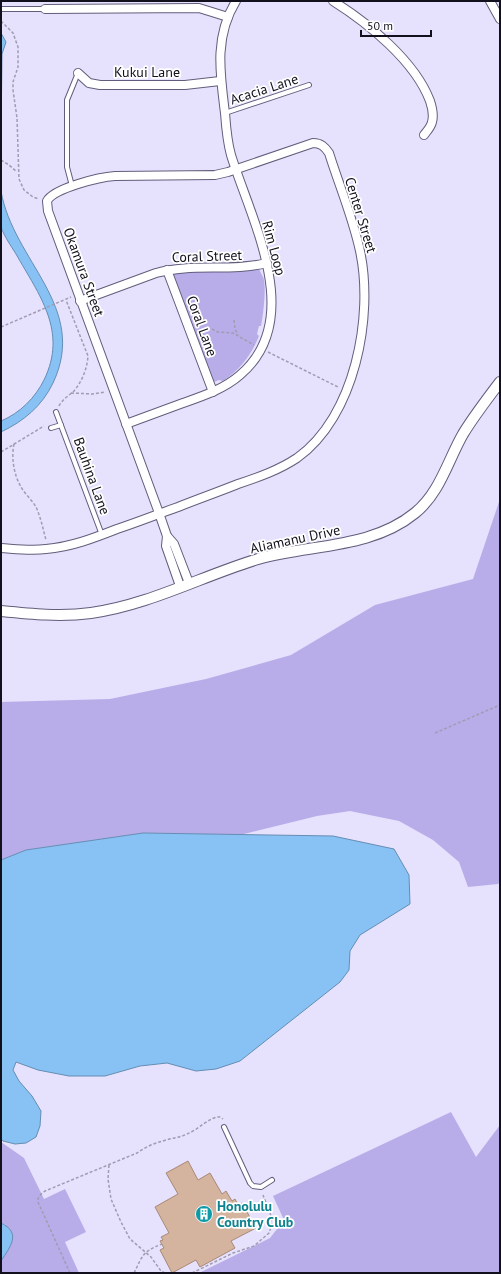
<svg xmlns="http://www.w3.org/2000/svg" width="501" height="1274" font-family="'PT Sans',sans-serif">
<rect width="100%" height="100%" fill="#e6e1fd"/>
<g fill="#b9ade9">
<path d="M258 265C259 270 261 273 263 277 267 285 263 317 261 326H259L257 334 259 336C251 355 241 369 223 381L219 380 209 384 167 270Z"/>
<path d="M500 499V882L498 884 468 887 459 862 433 840 399 821 350 811 317 816 240 835 143 833 26 850 1 860V702L110 699 206 679 291 655 375 605 473 579Z"/>
<path d="M451 1112 476 1157 500 1125V1273H199L270 1238 284 1220 273 1196Z"/>
<path d="M1 1142 24 1158 44 1199 65 1189 86 1232 65 1242 79 1273H1V1261L5 1254 6 1225 1 1223Z"/>
</g>
<g fill="#88c2f4" stroke="#658db3">
<path d="M1 33 6 42 2 54 1 137Z"/>
<path d="M1 191C13 261 89 307 53 383 42 406 24 421 1 432V421C20 413 35 398 44 380 68 331 39 295 16 254 11 246 4 236 1 227 0 218 1 201 1 191Z"/>
<path d="M143 833 333 836 394 849 409 875 410 904 360 935 350 951 349 970 340 982 240 1061 216 1069 196 1071 167 1063 140 1066 105 1076H69L38 1070 16 1062 13 1070 19 1081 32 1096 41 1111 40 1126 36 1137 26 1143 15 1144 3 1141 1 1139V860L26 850Z"/>
<path d="M1 1223C22 1233 10 1247 1 1261Z"/>
</g>
<path fill="#d4b39f" stroke="#a98976" d="M188 1161 198 1180 210 1173 222 1194 226 1191 232 1201 235 1199 238 1205 242 1203 256 1228 231 1241 235 1248 200 1267 196 1260 172 1273 160 1250 164 1248 160 1241 163 1240 161 1237 169 1233 155 1207 178 1194 166 1173Z"/>
<g fill="none" stroke-linecap="round" stroke-linejoin="round">
<g stroke="#625d7b" stroke-width="6">
<g id="service">
<path d="M1 9H45"/>
<path d="M225 113 309 85"/>
<path d="M72 186 67 167V100L78 73"/>
<path d="M56 412 102 535"/>
<path d="M51 428 61 425"/>
<path d="M224 1127 250 1183 253 1186 261 1187 272 1180"/>
</g>
</g>
<g stroke="#625d7b" stroke-width="10">
<g id="minor">
<path d="M333 1C368 23 415 61 430 101 432 107 434 115 432 122 431 127 427 131 424 135"/>
<path d="M490 1 500 19"/>
<path d="M45 9 199 8 228 17"/>
<path d="M78 73 89 83 100 85H185L220 81"/>
<path d="M167 270 213 392"/>
<path d="M80 301 156 273C192 263 230 272 267 263"/>
<path d="M126 424C145 417 164 410 183 403 203 396 224 389 240 375 306 319 251 220 231 155 227 141 226 127 225 113 220 73 214 37 236 1"/>
<path d="M167 536 174 544 189 583"/>
<path d="M1 548C16 549 31 551 46 549 71 547 94 538 117 529 138 522 158 514 178 507 198 499 218 492 238 484 259 477 279 470 297 458 355 417 374 316 360 251 353 218 339 185 329 153 325 147 321 143 313 143L228 172 215 175 115 176C100 177 54 188 47 201L48 211 159 513 167 536 166 546 180 586"/>
</g>
</g>
<g stroke="#625d7b" stroke-width="12">
<path id="tertiary" d="M1 611C31 614 61 617 91 613 149 605 202 576 258 559 310 544 371 549 415 513 440 493 448 460 463 434 474 416 487 399 500 382"/>
</g>
<g stroke="#a09cb2" stroke-width="1.5" stroke-dasharray="3 2" stroke-linecap="butt">
<path d="M1 21 13 33 18 47V67L13 82V90L17 118 19 179 24 190 33 197 39 199"/>
<path d="M1 160 9 165 17 172"/>
<path d="M234 320 235 329 238 335"/>
<path d="M1 327 71 297"/>
<path d="M212 329 218 332 233 333 254 345"/>
<path d="M268 352 338 387"/>
<path d="M71 393 93 394 105 392"/>
<path d="M59 406C62 400 68 396 73 392 82 382 87 369 88 356L66 300"/>
<path d="M14 444C11 458 14 475 21 487 25 494 32 500 36 507 41 518 43 529 46 540"/>
<path d="M1 452 44 426"/>
<path d="M435 733 500 705"/>
<path d="M109 1165 108 1179 111 1199 121 1222 130 1239 151 1257 161 1271 165 1273"/>
<path d="M70 1273 38 1202C37 1197 41 1194 45 1191L137 1153C144 1148 154 1143 163 1141 171 1138 179 1138 187 1134 198 1130 210 1116 220 1117L223 1119"/>
<path d="M134 1273C143 1255 142 1252 162 1244"/>
<path d="M192 1273 233 1253 254 1246 269 1233 272 1224 271 1216 263 1195"/>
</g>
<use href="#service" stroke="#fff" stroke-width="4"/>
<use href="#minor" stroke="#fff" stroke-width="8"/>
<use href="#tertiary" stroke="#fff" stroke-width="10"/>
</g>
<defs>
<g id="building-disc" transform="scale(0.9)"><circle r="9.5" fill="#0f9aa8" stroke="#fff"/><path d="M-4-6H4V6H1V3H-1V6H-4ZM-2.5-4.3h1.7v1.8h-1.7ZM.8-4.3h1.7v1.8H.8ZM-2.5-1h1.7V.8h-1.7ZM.8-1h1.7V.8H.8Z" fill="#fff"/></g>
</defs>
<g fill-rule="evenodd">
<use href="#building-disc" x="204" y="1214"/>
</g>
<g text-anchor="middle" dominant-baseline="central" stroke-width="3.5" stroke-linejoin="round" paint-order="stroke">
<g font-size="14" fill="#12101c" stroke="#fff">
<text x="147" y="72">Kukui Lane</text>
<text transform="translate(264 89) rotate(-18)">Acacia Lane</text>
<text transform="translate(361 215) rotate(73)">Center Street</text>
<text transform="translate(274 248) rotate(75)">Rim Loop</text>
<text transform="translate(207 256) rotate(-2)">Coral Street</text>
<text transform="translate(84 272) rotate(70)">Okamura Street</text>
<text transform="translate(202 326) rotate(70)">Coral Lane</text>
<text transform="translate(92 476) rotate(70)">Bauhina Lane</text>
<text transform="translate(295 539) rotate(-12)">Aliamanu Drive</text>
</g>
<g font-size="14" font-weight="bold" fill="#0d838f" stroke="#fff" text-anchor="start">
<text x="217" y="1206">Honolulu<tspan x="217" dy="16">Country Club</tspan></text>
</g>
</g>
<rect width="501" height="1274" fill="none" stroke="#12101c" stroke-width="4"/>
<path d="M361 30v6h70v-6" fill="none" stroke="#12101c" stroke-width="2"/>
<text x="367" y="30" font-size="12" fill="#12101c" stroke="#ffffff" stroke-width="3" paint-order="stroke">50 m</text>
</svg>
